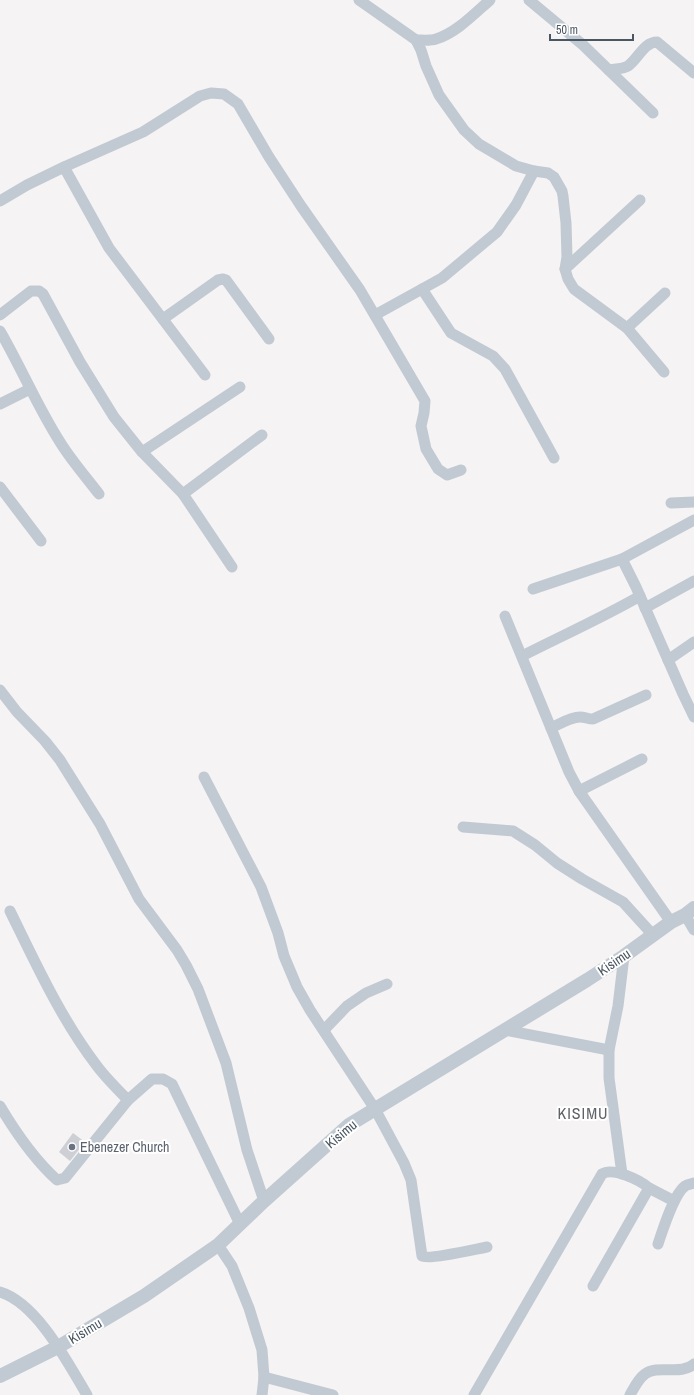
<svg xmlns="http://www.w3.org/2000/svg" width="694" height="1395" font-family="'Archivo Narrow',sans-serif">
<rect width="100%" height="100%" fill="#f5f3f3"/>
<path fill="#cdcfd5" d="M73 1133 85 1142 70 1161 59 1152Z"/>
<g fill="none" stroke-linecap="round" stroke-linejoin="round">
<g stroke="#c1cad2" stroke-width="11">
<path d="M359 0 416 40 421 50 426 66 439 95 464 130 479 144 516 166 534 171 548 173 554 177 562 191 563 196 566 223 567 257 565 269 568 279 574 289 627 328 664 372"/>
<path d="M529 0 583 45 653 113"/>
<path d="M416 40C422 40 430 41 436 39 456 33 474 14 490 0"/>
<path d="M609 70C615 69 623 69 628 66 638 59 644 42 657 42L694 73"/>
<path d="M64 167 143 132 200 96 211 93 224 94 238 104 269 157 301 206 360 290 425 401 424 413 421 426 426 449 438 469 447 475 461 470"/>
<path d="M0 201 27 185 64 167 109 248 205 375"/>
<path d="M565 269 640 200"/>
<path d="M422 289 451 333 493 356 505 369 554 458"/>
<path d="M0 315 31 291H39L43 294 80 362 114 417 142 452 183 494 232 567"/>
<path d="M375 315 442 278 497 232 516 205 534 171"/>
<path d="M163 319 218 280 223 279 226 280 269 339"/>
<path d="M627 328 665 293"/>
<path d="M0 331C21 367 37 406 60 442 71 460 86 477 99 494"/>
<path d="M0 404 30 389"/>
<path d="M142 452 240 387"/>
<path d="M0 487 41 541"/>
<path d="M183 494 262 435"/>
<path d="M671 503 694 502"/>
<path d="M622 559 636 587 683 694 694 717"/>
<path d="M533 589 622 559 694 520"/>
<path d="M645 608 694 581"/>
<path d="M505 616 569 772 579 791 671 922"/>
<path d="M522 656C561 636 602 618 640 596"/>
<path d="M668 660 694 642"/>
<path d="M0 690 17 712 45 741 60 760 100 824 139 899 177 950 186 965 198 989 226 1063 247 1150 264 1201"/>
<path d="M551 728C560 724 570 717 580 717 585 717 588 719 593 719L646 695"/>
<path d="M204 777 261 887 278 933 284 956 297 987 310 1010 375 1109 404 1163 411 1180 422 1256C428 1260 476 1249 487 1247"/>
<path d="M579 791 642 759"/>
<path d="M463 827 513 831 535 845 557 863 582 879 623 902 653 935"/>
<path d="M10 911C36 964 61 1019 97 1066 106 1078 117 1089 128 1100"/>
<path d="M685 915 694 930"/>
<path d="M324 1030 347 1006 366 993 387 984"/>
<path d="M505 1030 609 1050"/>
<path d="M0 1106C16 1133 34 1159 57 1180L65 1178 128 1100 152 1079H163L172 1084 240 1224"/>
<path d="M622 1174 609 1078V1050L618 1006 624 956"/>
<path d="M649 1188 674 1201"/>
<path d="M658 1244C663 1229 674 1194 685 1186 688 1184 691 1184 694 1183"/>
<path d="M218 1245 232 1266 249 1308 262 1350 264 1377 262 1395"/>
<path d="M0 1292C37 1303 68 1363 87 1395"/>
<path d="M264 1377 333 1395"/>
<path d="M474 1395 602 1174C613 1167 640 1180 649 1188L593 1286"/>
<path d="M630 1395C634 1388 638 1379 645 1374 658 1364 681 1376 694 1364"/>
</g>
<path stroke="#c1cad2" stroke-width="14" d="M0 1376 58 1347 144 1296 218 1245 264 1201 349 1125 587 980 624 956 671 922 685 915 694 908"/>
</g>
<circle fill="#6b7280" stroke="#fff" stroke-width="1.5" cx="72" cy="1147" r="4"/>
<g text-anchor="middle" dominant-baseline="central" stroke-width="4" stroke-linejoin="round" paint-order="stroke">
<g font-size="14" fill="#4a5661" stroke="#fff">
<text transform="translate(614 962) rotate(-34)">Kisimu</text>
<text transform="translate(341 1134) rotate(-40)">Kisimu</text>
<text transform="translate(85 1331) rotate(-31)">Kisimu</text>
</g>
<g font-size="14" fill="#5b616d" stroke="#fff" text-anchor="start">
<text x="80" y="1147">Ebenezer Church</text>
</g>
<g font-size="16" letter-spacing="1" fill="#5f6368" stroke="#fff">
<text x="583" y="1113">KISIMU</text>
</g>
</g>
<path d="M550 34v6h83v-6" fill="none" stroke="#4a5661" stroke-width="2"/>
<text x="556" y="34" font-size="12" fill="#4a5661" stroke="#ffffff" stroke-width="3" paint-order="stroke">50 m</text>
</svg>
